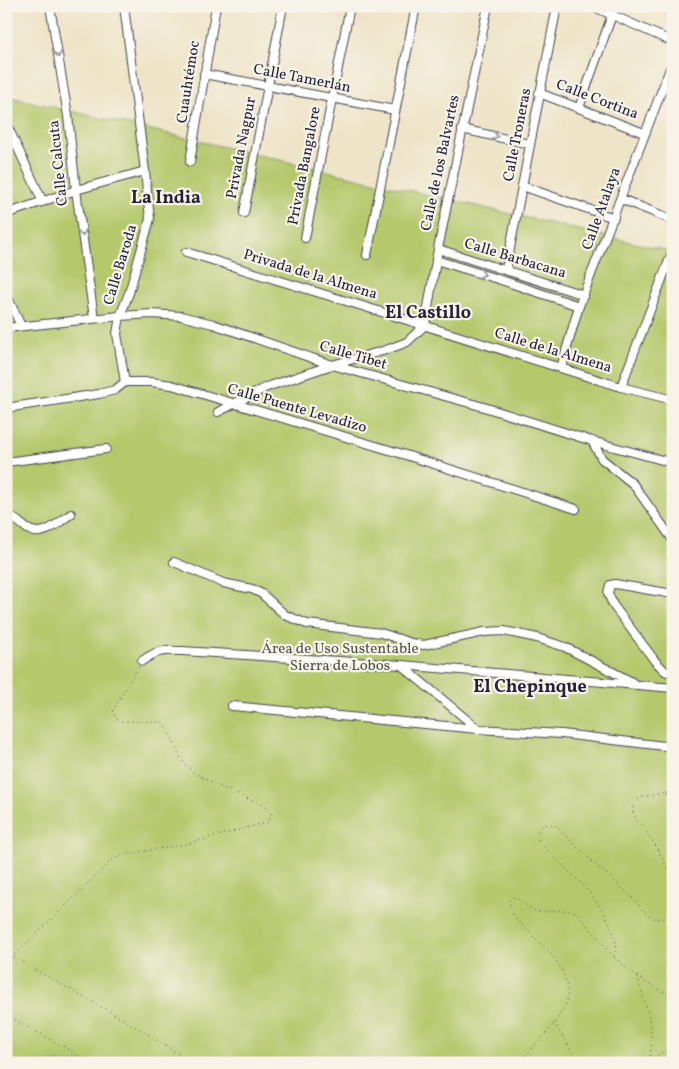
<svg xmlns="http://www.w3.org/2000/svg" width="679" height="1069" font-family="Vollkorn,serif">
<rect width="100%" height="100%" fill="#f7f3e8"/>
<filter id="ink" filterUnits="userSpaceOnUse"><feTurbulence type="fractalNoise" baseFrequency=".02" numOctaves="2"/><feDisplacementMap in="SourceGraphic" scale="10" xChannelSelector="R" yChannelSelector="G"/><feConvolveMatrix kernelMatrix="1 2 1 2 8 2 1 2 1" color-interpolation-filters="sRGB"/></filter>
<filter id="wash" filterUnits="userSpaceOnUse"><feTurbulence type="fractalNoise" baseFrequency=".0096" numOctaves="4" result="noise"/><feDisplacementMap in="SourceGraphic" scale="20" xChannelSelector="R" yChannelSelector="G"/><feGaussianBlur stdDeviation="1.12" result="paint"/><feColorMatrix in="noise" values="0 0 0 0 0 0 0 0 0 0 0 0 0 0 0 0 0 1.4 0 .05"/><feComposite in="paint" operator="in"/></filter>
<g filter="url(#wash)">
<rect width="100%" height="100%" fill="#eee4c7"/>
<path fill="#b5c86c" stroke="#6c7554" d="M6 96 673 252V1063H6Z"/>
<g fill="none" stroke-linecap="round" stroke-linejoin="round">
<path stroke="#64b6df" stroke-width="15" d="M669 6 673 8"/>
</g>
</g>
<g filter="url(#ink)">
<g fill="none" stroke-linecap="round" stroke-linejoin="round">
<g stroke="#413f50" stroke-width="10">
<g id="minor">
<path d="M50 6 68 116 76 190 94 318"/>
<path d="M124 6 145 171 150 219 129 293 120 316 117 334 125 382"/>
<path d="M592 6 673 42"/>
<path d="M204 74 395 110"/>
<path d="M539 93 644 133"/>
<path d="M579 108 612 15"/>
<path d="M6 123 43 202"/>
<path d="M462 129 529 144"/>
<path d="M190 162 216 6"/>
<path d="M522 186 614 218"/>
<path d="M621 199 673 220"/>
<path d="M244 213 283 6"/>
<path d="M6 214 76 190 145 171"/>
<path d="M305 238 350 6"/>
<path d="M438 249 584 295"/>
<path d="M186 252 359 305 621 387 673 400"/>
<path d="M367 255 416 6"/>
<path d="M436 260 504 281 579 306"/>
<path d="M506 269 557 6"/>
<path d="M6 294 21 326"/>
<path d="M425 325 438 249 488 6"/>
<path d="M6 328 120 316 152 314 181 316 213 324 332 365 484 407 592 441 673 463"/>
<path d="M561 368 579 306 673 61"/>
<path d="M621 387 673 250"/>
<path d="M6 408 99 394 115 390 125 382H151L172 385 396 452 576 509"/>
<path d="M218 412 267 387 332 365 386 350 407 342 425 325"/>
<path d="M592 441 602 459 633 484 673 540"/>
<path d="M6 462 106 449"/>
<path d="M6 515C14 517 20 523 26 528 42 540 57 523 71 514"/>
<path d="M174 562 223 583 252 589 262 594 285 615 307 624 381 633 411 643 424 645 484 632 504 631 537 638 565 647 632 682"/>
<path d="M673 594 615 584 610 585 608 593 613 605 655 661 665 671 673 674"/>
<path d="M142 661C157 650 164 650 182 651L401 665 673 688"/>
<path d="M401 665 478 729"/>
<path d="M232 706 478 729 562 734 673 747"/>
<path d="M673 794H671L673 796"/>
</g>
</g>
<g stroke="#413f50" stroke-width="1" stroke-dasharray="1 4" stroke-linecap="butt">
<path d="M138 667 113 710 115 717 120 721 162 722C173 735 175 748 183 762 194 779 248 798 268 807L272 815 268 822 187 844 122 855 112 860 13 957C73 992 135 1023 191 1063"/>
<path d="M663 794C655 794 635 796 633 806 631 814 638 821 643 827 655 843 665 862 673 881"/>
<path d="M614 957C632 973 650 987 673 996"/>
<path d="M6 964 12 958"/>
<path d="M637 977C644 998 652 1020 651 1043 651 1049 650 1056 649 1063"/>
<path d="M6 1015 93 1063"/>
<path d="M554 1023 579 1063"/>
<path d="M284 1063 296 1059 303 1063"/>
<path d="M518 1063C532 1048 563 1019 567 999 569 990 564 973 559 965 551 953 539 942 528 931 518 921 510 915 509 900L513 897C521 899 526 907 533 910 547 915 563 906 577 913L613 956 617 949C610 902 570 874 539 842L537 832 543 826 549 824 556 826 587 857 635 900 644 912 652 918 661 919 670 916 673 913"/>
<path d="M644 1063 673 1046"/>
</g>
<use href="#minor" stroke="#fff" stroke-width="8"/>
</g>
<defs><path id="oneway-chevron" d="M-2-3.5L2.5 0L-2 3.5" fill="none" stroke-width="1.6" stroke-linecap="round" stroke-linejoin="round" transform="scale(1.25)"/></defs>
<g stroke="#9c9ca7">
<use href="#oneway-chevron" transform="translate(58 54) rotate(81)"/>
<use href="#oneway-chevron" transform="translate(495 136) rotate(12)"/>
<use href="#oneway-chevron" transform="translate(82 233) rotate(82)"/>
<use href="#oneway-chevron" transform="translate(482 274) rotate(17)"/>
</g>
</g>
<g text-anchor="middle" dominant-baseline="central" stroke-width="4.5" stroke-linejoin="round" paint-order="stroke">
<g font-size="15" fill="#22223b" stroke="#f7f3e8">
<text transform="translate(302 79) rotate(11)">Calle Tamerlán</text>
<text transform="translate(189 82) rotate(-81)">Cuauhtémoc</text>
<text transform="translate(597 100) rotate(21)">Calle Cortina</text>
<text transform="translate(518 135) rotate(-79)">Calle Troneras</text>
<text transform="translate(242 148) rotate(-79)">Privada Nagpur</text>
<text transform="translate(59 163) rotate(-96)">Calle Calcuta</text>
<text transform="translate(441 163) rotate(-78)">Calle de los Balvartes</text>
<text transform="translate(305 166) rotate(-79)">Privada Bangalore</text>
<text transform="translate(602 209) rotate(-70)">Calle Atalaya</text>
<text transform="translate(515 259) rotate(17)">Calle Barbacana</text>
<text transform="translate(121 265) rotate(-73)">Calle Baroda</text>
<text transform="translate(310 275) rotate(17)">Privada de la Almena</text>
<text transform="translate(553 351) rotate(17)">Calle de la Almena</text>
<text transform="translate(353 356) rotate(16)">Calle Tibet</text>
<text transform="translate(297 409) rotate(16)">Calle Puente Levadizo</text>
</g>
<g font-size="15" fill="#4e544a" stroke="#f7f3e8">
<text x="340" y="649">Área de Uso Sustentable<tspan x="340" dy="17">Sierra de Lobos</tspan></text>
</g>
<g font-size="18" font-weight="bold" fill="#22223b" stroke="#f7f3e8">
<text x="166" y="198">La India</text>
<text x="428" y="313">El Castillo</text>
<text x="530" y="687">El Chepinque</text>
</g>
</g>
<rect width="679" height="1069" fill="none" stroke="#f7f3e8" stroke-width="25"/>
</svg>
